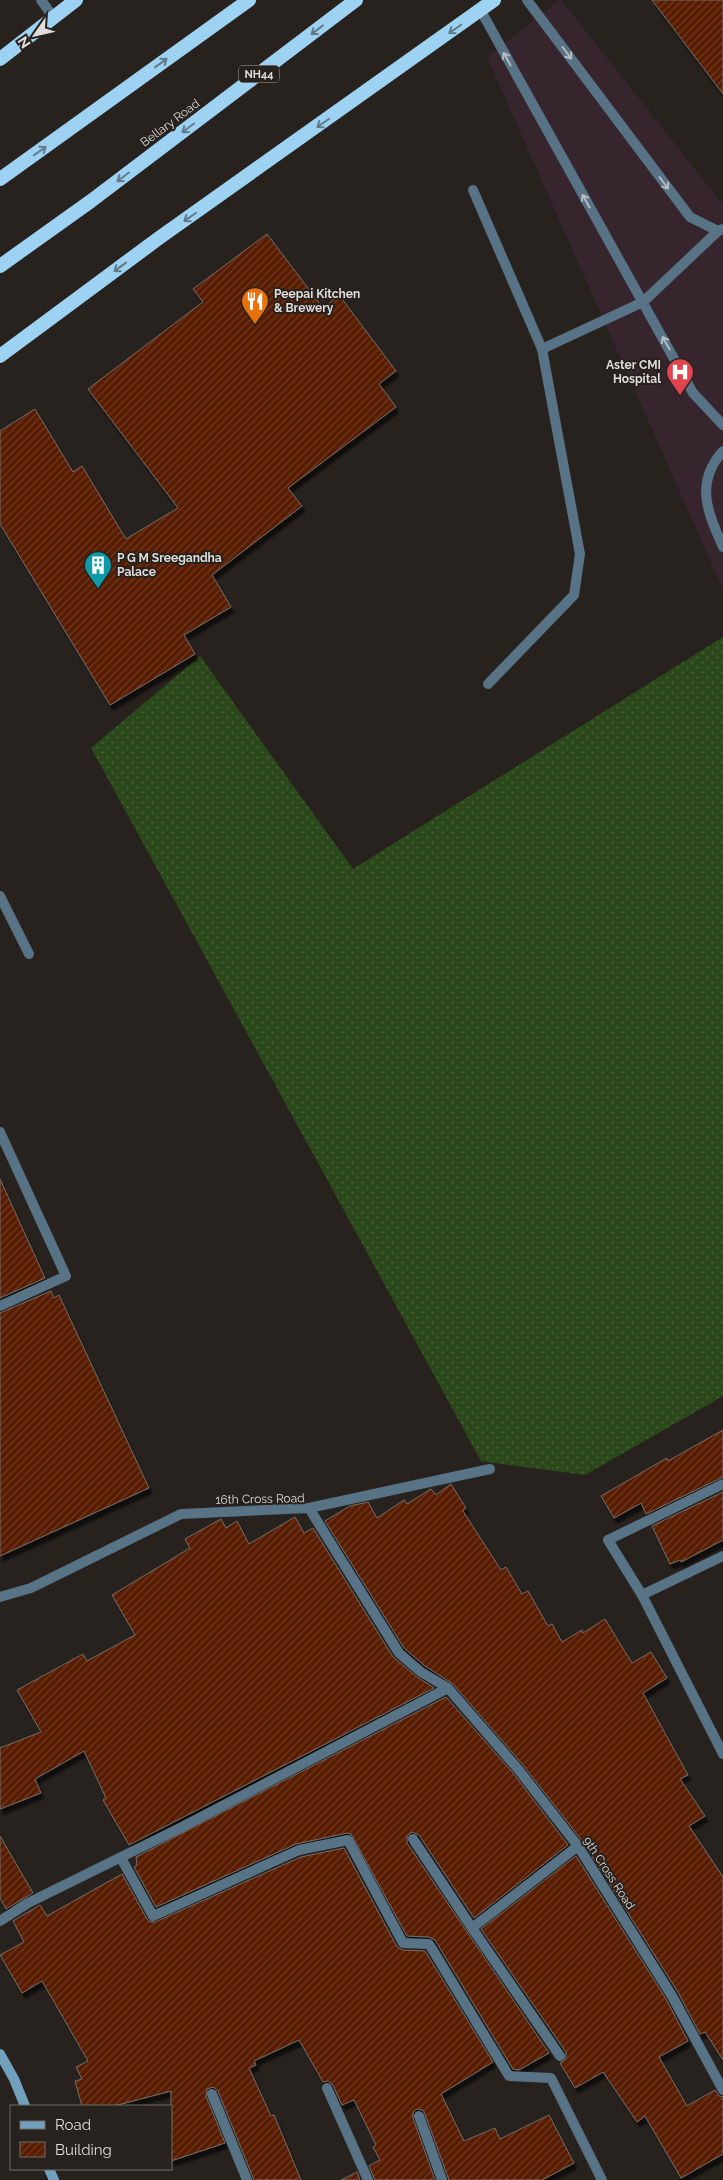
<svg xmlns="http://www.w3.org/2000/svg" width="723" height="2180" font-family="Raleway,sans-serif">
<defs>
<pattern id="grass-dots" width="8" height="8" patternUnits="userSpaceOnUse" patternTransform="scale(1.25)"><rect width="8" height="8" fill="#2a4819"/><path d="M2 2h.1M6 6h.1" fill="none" stroke="#48623a" stroke-width="1.8" stroke-linecap="round"/></pattern>
<pattern id="building-hatch" width="6" height="6" patternUnits="userSpaceOnUse" patternTransform="scale(1.25)"><rect width="6" height="6" fill="#581c00"/><path d="M-1 1l2-2M0 6l6-6M5 7l2-2" fill="none" stroke="#703c25"/></pattern>
<filter id="shadow"><feDropShadow dx="3" dy="5.5" stdDeviation="1" flood-color="#0009"/></filter>
</defs>
<rect width="100%" height="100%" fill="#27221e"/>
<path fill="#36252d" d="M559 0H561L721 202 723 201V589L487 57Z"/>
<path fill="url(#grass-dots)" d="M723 637V1396L585 1475 481 1461 91 748 200 656 353 869Z"/>
<g fill="url(#building-hatch)" stroke="#756d6a" filter="url(#shadow)">
<path d="M652 0H723V94Z"/>
<path d="M267 234 323 308 339 295 396 371 379 384 396 407 288 488 302 506 212 575 231 607 184 635 195 654 110 705 0 524V431L35 409 73 472 82 466 126 539 178 508 88 389 203 302 193 289Z"/>
<path d="M0 1179 45 1278 0 1298Z"/>
<path d="M51 1291 54 1298 59 1295 149 1488 0 1556V1313Z"/>
<path d="M723 1430V1477L646 1514 641 1503 614 1518 601 1496 667 1458 668 1461Z"/>
<path d="M451 1484 466 1508 463 1511 501 1570 506 1567 522 1594 528 1591 548 1626 552 1624 562 1642 582 1630 583 1633 605 1619 632 1663 651 1652 667 1678 643 1693 688 1775 680 1779 705 1816 689 1826 723 1877V2060L705 2032 700 2034 678 1992 583 1842 523 1765 453 1684 425 1666 404 1648 325 1521 350 1506 368 1502 377 1518 404 1500 407 1504 431 1489 436 1495Z"/>
<path d="M723 1492V1540L681 1562 680 1560 670 1564 652 1526Z"/>
<path d="M295 1517 304 1533 313 1528 393 1657 417 1677 434 1688 129 1845 103 1800 106 1798 84 1751 35 1779 41 1793 0 1809V1748L41 1732 17 1690 83 1654 87 1661 135 1635 112 1595 190 1548 185 1539 221 1519 226 1528 237 1521 249 1544Z"/>
<path d="M446 1697 513 1773 568 1845 474 1918 419 1835 412 1832 407 1836V1843L549 2053 519 2070 513 2069 435 1940 429 1937 407 1936 351 1834 347 1833 296 1844 156 1907 134 1867 137 1865 136 1857Z"/>
<path d="M0 1836 33 1893 6 1909 0 1898Z"/>
<path d="M344 1848 397 1947 403 1950 425 1951 493 2062 441 2094 464 2141 495 2128 500 2139 549 2115 574 2163 542 2180H449L425 2114 423 2110 417 2109 413 2112V2118L435 2180H375L369 2166 380 2160 373 2147 376 2145 354 2100 342 2105 333 2085 328 2081 323 2082 299 2040 254 2061 256 2065 249 2068 271 2116 274 2115 301 2180H254L218 2091 213 2087 207 2089 206 2096 225 2143 171 2161V2091L114 2106H82L75 2081 82 2079 76 2067 88 2061 42 1981 22 1993 0 1955 24 1942 13 1921 40 1905 47 1916 122 1874 147 1919 150 1922H155L301 1857Z"/>
<path d="M576 1856 666 1999 688 2041 659 2057 687 2106 715 2090 719 2096 723 2097V2154L681 2178 645 2116 637 2122 603 2072 575 2088 560 2063 566 2059V2052L481 1929Z"/>
<path d="M357 2172 360 2180H341Z"/>
</g>
<g fill="none" stroke-linecap="round" stroke-linejoin="round">
<g stroke="#577385" stroke-width="10">
<path d="M41 0 54 18"/>
<path d="M527 0 690 217 718 231 723 229"/>
<path d="M481 11 693 393 723 425"/>
<path d="M473 190 542 349 580 554 574 595 488 684"/>
<path d="M542 349 643 302 718 231"/>
<path d="M723 451C694 483 708 513 723 547"/>
<path d="M0 896 29 954"/>
<path d="M0 1132 66 1276 0 1306"/>
</g>
<g stroke="#577385" stroke-width="10">
<path d="M309 1508 490 1469"/>
<path d="M723 1556 642 1595 723 1754"/>
<path d="M642 1595 608 1540 723 1484"/>
<path d="M0 1597 31 1588 181 1514 309 1508 399 1653 421 1672 448 1688 518 1769 578 1846 672 1996 723 2090"/>
<path d="M413 1839 472 1928"/>
<path d="M121 1858 153 1916 299 1850 348 1840 403 1943 429 1944 509 2076 551 2078 602 2180"/>
<path d="M0 1921 28 1903 180 1828 448 1688"/>
<path d="M560 2056 472 1928 578 1846"/>
<path d="M327 2088 368 2180"/>
<path d="M212 2094 247 2180"/>
<path d="M419 2116 442 2180"/>
</g>
<g stroke="#72a1be" stroke-width="10">
<path d="M0 2054 14 2079 25 2106"/>
<path d="M49 2169 54 2180"/>
</g>
<g stroke="#9ed2f3" stroke-width="14">
<path d="M0 59 76 0"/>
<path d="M0 179 249 0"/>
<path d="M0 266 91 201 356 0"/>
<path d="M0 356 159 238 494 0"/>
</g>
</g>
<defs><path id="oneway-shaft" d="M-6 0H5M1.5-3L5.5 0L1.5 3" fill="none" stroke-width="1.6" stroke-linecap="round" stroke-linejoin="round" transform="scale(1.25)"/></defs>
<g stroke="#627a88">
<use href="#oneway-shaft" transform="translate(455 29) rotate(145)"/>
<use href="#oneway-shaft" transform="translate(317 30) rotate(142)"/>
<use href="#oneway-shaft" transform="translate(161 63) rotate(-36)"/>
<use href="#oneway-shaft" transform="translate(323 123) rotate(145)"/>
<use href="#oneway-shaft" transform="translate(188 128) rotate(143)"/>
<use href="#oneway-shaft" transform="translate(40 151) rotate(-35)"/>
<use href="#oneway-shaft" transform="translate(123 177) rotate(143)"/>
<use href="#oneway-shaft" transform="translate(190 217) rotate(145)"/>
<use href="#oneway-shaft" transform="translate(120 267) rotate(144)"/>
</g>
<g stroke="#b6bcc0">
<use href="#oneway-shaft" transform="translate(567 53) rotate(53)"/>
<use href="#oneway-shaft" transform="translate(507 59) rotate(-119)"/>
<use href="#oneway-shaft" transform="translate(664 183) rotate(53)"/>
<use href="#oneway-shaft" transform="translate(586 201) rotate(-119)"/>
<use href="#oneway-shaft" transform="translate(666 343) rotate(-119)"/>
</g>
<defs>
<g id="restaurant-pin" transform="scale(1.4375)"><path d="M0 17L-7.5 6A9.5 9.5 0 1 1 7.5 6Z" fill="#e8710a" stroke="#27221e"/><path d="M-5-6h1v4h1v-4h1v4h1v-4h1v5L-1.5 .5V6h-2V.5L-5-1ZM5-6V6H3V1.5H1.5Q1.5-4 5-6Z" fill="#fff"/></g>
<g id="hospital-pin" transform="scale(1.4375)"><path d="M0 17L-7.5 6A9.5 9.5 0 1 1 7.5 6Z" fill="#e0444e" stroke="#27221e"/><path d="M-5-5h3v3.5h4V-5h3V5h-3V1.5h-4V5h-3Z" fill="#fff"/></g>
<g id="building-pin" transform="scale(1.4375)"><path d="M0 17L-7.5 6A9.5 9.5 0 1 1 7.5 6Z" fill="#0f9aa8" stroke="#27221e"/><path d="M-4-6H4V6H1V3H-1V6H-4ZM-2.5-4.3h1.7v1.8h-1.7ZM.8-4.3h1.7v1.8H.8ZM-2.5-1h1.7V.8h-1.7ZM.8-1h1.7V.8H.8Z" fill="#fff"/></g>
</defs>
<g fill-rule="evenodd">
<use href="#restaurant-pin" x="255" y="301"/>
<use href="#hospital-pin" x="680" y="372"/>
<use href="#building-pin" x="98" y="565"/>
</g>
<g text-anchor="middle" dominant-baseline="central" stroke-width="4" stroke-linejoin="round" paint-order="stroke">
<rect fill="#27221e" stroke="#a8a4a1" stroke-width="1" x="239" y="65.5" width="40" height="17" rx="4"/>
<g font-size="11" font-weight="bold" fill="#dfdcd9">
<text x="259" y="74">NH44</text>
</g>
<g font-size="12" fill="#dfdcd9" stroke="#27221e">
<text transform="translate(170 123) rotate(-37)">Bellary Road</text>
<text transform="translate(260 1499) rotate(-1)">16th Cross Road</text>
<text transform="translate(609 1873) rotate(57)">9th Cross Road</text>
</g>
<g font-size="12" font-weight="bold" fill="#dfdcd9" stroke="#27221e" text-anchor="start">
<text x="274" y="294">Peepai Kitchen<tspan x="274" dy="14">&amp; Brewery</tspan></text>
<text x="661" y="365" text-anchor="end">Aster CMI<tspan x="661" dy="14">Hospital</tspan></text>
<text x="117" y="558">P G M Sreegandha<tspan x="117" dy="14">Palace</tspan></text>
</g>
</g>
<rect x="10" y="2105" width="162" height="65" fill="#27221e" stroke="#716c69"/>
<rect x="20" y="2121" width="25" height="8" fill="#72a1be" stroke="#716c69"/>
<text x="55" y="2130" font-size="15" fill="#dfdcd9">Road</text>
<rect x="20" y="2142" width="25" height="15" fill="url(#building-hatch)" stroke="#716c69"/>
<text x="55" y="2155" font-size="15" fill="#dfdcd9">Building</text>
<g transform="translate(35 35) rotate(236)" stroke="#27221e" stroke-width="4" paint-order="stroke">
<path d="M0-4L9 19L0 12L-9 19Z" fill="#dfdcd9"/>
<text y="-8" font-size="14" font-weight="bold" text-anchor="middle" fill="#dfdcd9">N</text>
</g>
</svg>
